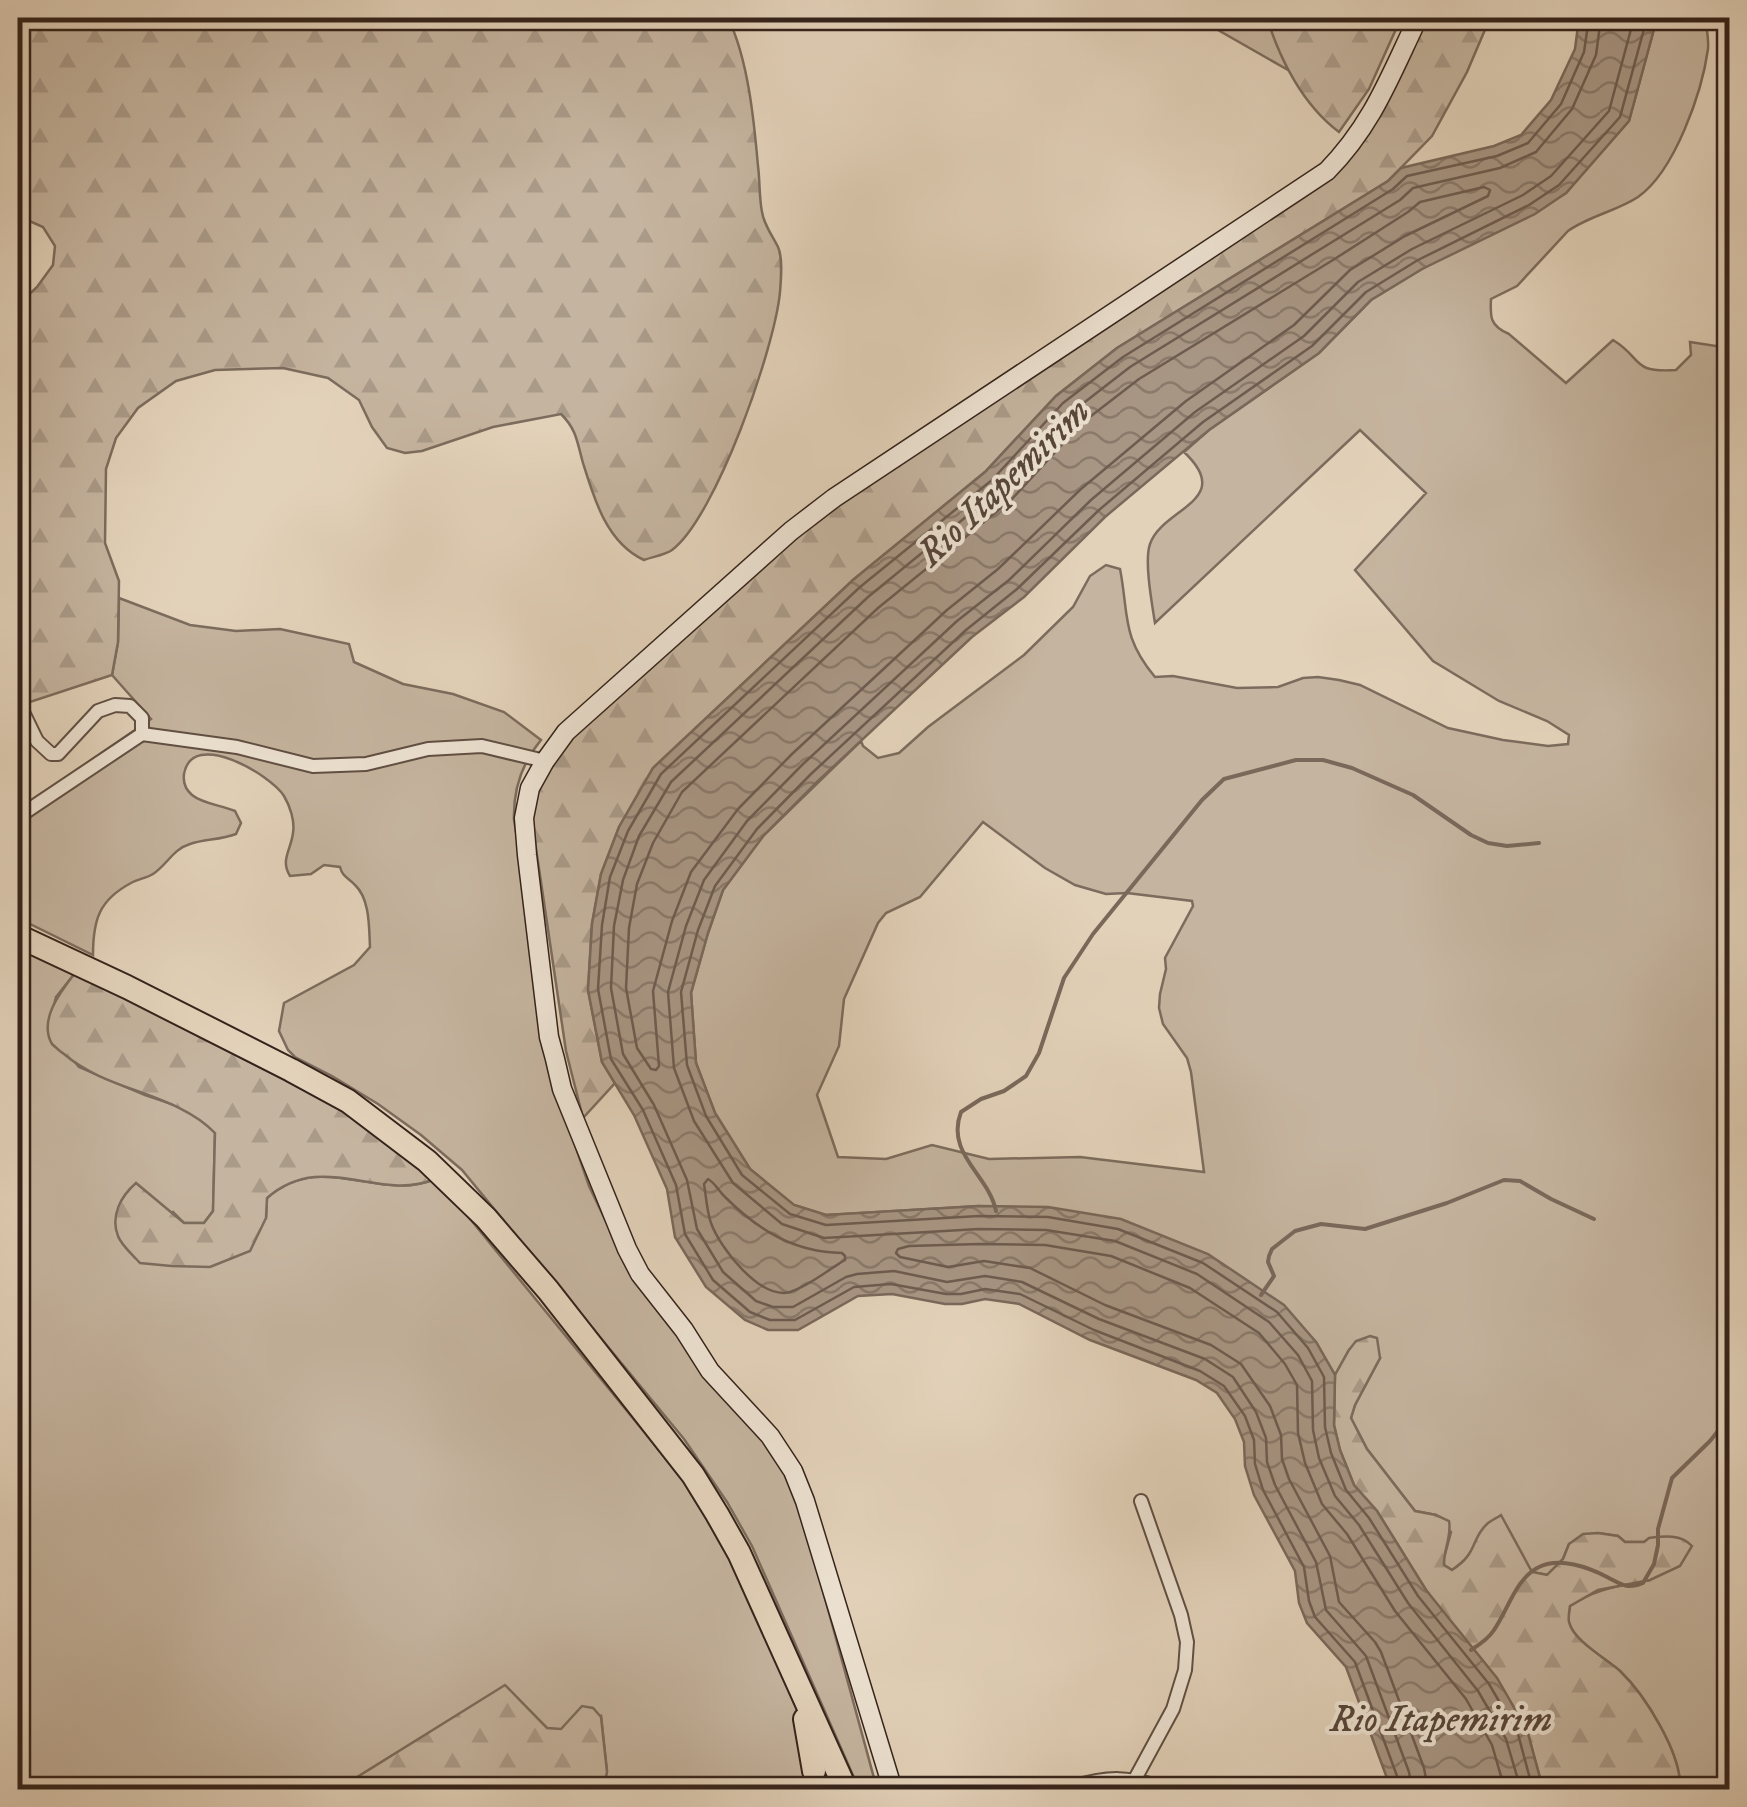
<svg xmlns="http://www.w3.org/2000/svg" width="1747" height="1807" font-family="'IM FELL DW Pica',serif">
<defs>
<pattern id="forest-firs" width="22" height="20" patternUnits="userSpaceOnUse" patternTransform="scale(2.5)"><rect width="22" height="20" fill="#c5b49f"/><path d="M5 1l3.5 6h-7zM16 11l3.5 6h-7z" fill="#aa9a88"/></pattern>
<pattern id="water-waves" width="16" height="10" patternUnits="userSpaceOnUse" patternTransform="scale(2.5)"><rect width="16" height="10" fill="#a89684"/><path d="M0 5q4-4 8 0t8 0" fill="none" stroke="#8a7a6b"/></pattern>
</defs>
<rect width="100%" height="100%" fill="#e3d2ba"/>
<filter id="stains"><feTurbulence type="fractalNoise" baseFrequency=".002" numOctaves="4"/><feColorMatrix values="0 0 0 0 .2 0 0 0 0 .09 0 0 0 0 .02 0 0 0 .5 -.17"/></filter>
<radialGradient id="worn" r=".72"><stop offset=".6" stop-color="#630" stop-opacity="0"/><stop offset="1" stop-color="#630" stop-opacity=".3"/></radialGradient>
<g fill="#c5b49f" stroke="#7c6c5d" stroke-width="2.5" fill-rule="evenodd">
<path d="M1197 18H1267L1288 70Z"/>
<path d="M1657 18H1706C1706 28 1709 39 1708 49 1702 92 1675 171 1638 197 1617 211 1589 216 1568 231L1517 286 1491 299C1490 317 1490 326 1509 334L1566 383 1613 340C1644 359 1630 373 1676 370L1691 355 1690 342 1729 348V1789H1680C1682 1754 1645 1695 1620 1671 1606 1659 1573 1640 1569 1622 1568 1617 1569 1611 1570 1606 1596 1588 1620 1586 1650 1580L1645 1542H1625L1618 1536 1598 1533 1569 1544 1563 1559 1548 1575 1532 1572 1522 1557 1477 1539C1472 1553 1465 1561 1452 1570L1444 1565V1558L1451 1532 1436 1515 1415 1511 1367 1449 1351 1418 1355 1405 1380 1358 1349 1350 1335 1375 1316 1342 979 1206 826 1215 794 1205 750 1169 715 1113 696 1063 691 993 708 933 723 890 764 835 861 741 863 746 878 758 899 753 928 727 1024 655 1073 607 1090 576 1106 565 1120 569C1129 615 1121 636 1155 677L1173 676 1237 688 1278 687 1303 678 1318 677 1339 680 1360 685 1448 728 1503 740 1548 746 1568 744 1569 735 1547 721 1499 701 1433 661 1355 570 1426 493 1360 430 1155 623C1152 604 1144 561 1150 544 1162 508 1236 501 1184 452L1209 430 1319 353 1371 300 1422 269 1566 193 1629 121ZM983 822 1045 868 1075 885 1106 894 1127 893 1192 901 1193 906 1165 958 1166 969 1160 994 1159 1008 1163 1024 1187 1058 1191 1072 1204 1172 1080 1157 989 1159 932 1145 886 1159 838 1157 817 1095 839 1046 844 999 878 923 886 913 920 897Z"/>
<path d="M119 598 190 625 236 631 280 629 349 644 354 662 403 684 453 694 504 712 541 740C521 764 513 790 514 820L562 1107 589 1186 613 1236 769 1444 798 1499 877 1789H859L752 1546 727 1502 684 1439 462 1170 421 1135 378 1104 332 1076 295 1057 288 1050 279 1031 284 1003 354 965 370 947C369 927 370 899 355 885 348 877 343 878 340 867L324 865 311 874 290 876C280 860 291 850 293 833 295 821 290 806 284 796 271 775 192 728 184 774 183 782 186 790 192 795 203 804 221 805 235 811L241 823 236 834C220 840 205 839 190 844 173 849 167 865 153 874 147 878 138 879 131 883 99 900 93 920 93 955L18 918V823L65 778 151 719 112 675 118 642Z"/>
<path d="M18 944 75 973 56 997 48 1029 79 1067 145 1095 175 1105 205 1122 215 1133 213 1211 204 1223H184L173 1212 118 1238 266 1218 267 1198C323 1149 377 1203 435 1179L444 1187 681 1477 730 1557 832 1789H603L607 1771 601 1716 561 1730 547 1728 505 1686 338 1789 18 1790Z"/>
</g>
<g fill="url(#forest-firs)" stroke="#7c6c5d" stroke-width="2.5">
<path d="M18 18H728C748 59 754 120 758 166 760 181 759 197 762 212 764 225 772 235 778 247 783 258 781 279 780 292 775 347 716 517 672 550 665 555 652 557 644 560 607 543 594 499 583 463 577 442 577 430 561 414L493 427 422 451 405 453 387 448 372 427 359 400 328 378 283 368 215 370 176 381 138 408 116 438 106 469 105 543 119 581 118 642 112 675 27 703 18 682V305L37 287 53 265 55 246 43 227 18 216Z"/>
<path d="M1267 18H1401L1369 89 1339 132C1303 105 1280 60 1267 18Z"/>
<path d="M1420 18H1490L1467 72 1432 136 1388 181 1117 348 1056 396 985 472 853 580 653 768 619 827 601 874 592 924 588 990 602 1062 615 1083 583 1118 566 1051 533 828 531 808 547 760 816 517 1335 163Z"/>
<path d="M75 973 320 1098 345 1112 435 1179C378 1203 323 1149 267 1198L266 1218 250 1251 210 1267 171 1266 140 1263C133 1255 121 1245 118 1236 110 1216 121 1196 136 1183L184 1223H204L213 1211 215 1133C175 1092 108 1092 64 1054 62 1053 53 1045 52 1044 38 1020 61 991 75 973Z"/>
<path d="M1370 1336 1377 1338 1380 1358 1355 1405 1351 1418 1367 1449 1415 1511 1436 1515 1449 1521C1452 1537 1443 1550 1444 1565L1452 1570C1478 1554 1471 1538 1487 1524 1491 1520 1497 1518 1501 1515L1532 1572 1547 1575 1563 1559 1569 1544 1583 1534 1598 1533 1618 1536 1625 1542H1644L1649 1538C1664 1536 1681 1534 1692 1546L1680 1566 1650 1580 1598 1590 1570 1606C1569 1612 1568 1617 1569 1622 1573 1641 1607 1659 1620 1671 1645 1695 1682 1754 1680 1789H1543L1527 1730 1426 1590 1377 1511 1354 1485 1340 1450 1334 1425 1335 1375 1349 1350 1356 1341Z"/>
<path d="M505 1685 547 1728 561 1729 582 1706 593 1708 601 1717 607 1772 603 1789H338Z"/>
</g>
<path fill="url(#water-waves)" stroke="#7a685a" stroke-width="2.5" d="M1579 18H1657L1629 121 1566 193 1535 214 1422 269 1371 300 1319 353 1209 430 1105 517 1024 597 972 637 818 781 764 835 723 890 708 933 691 993 696 1063 715 1113 750 1169 794 1205 826 1215 979 1206 1048 1207 1121 1219 1208 1254 1284 1305 1316 1342 1335 1375 1334 1425 1340 1450 1354 1485 1377 1511 1426 1590 1497 1678 1527 1730 1543 1789H1391L1346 1667 1307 1623 1299 1603 1295 1571 1254 1495 1245 1466 1244 1442 1235 1419 1217 1393 1196 1380 1090 1340 1019 1304 985 1299 962 1304H945L892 1294 858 1296 798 1330H768L745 1320 706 1287 675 1237 667 1189 634 1115 602 1062 588 990 592 924 601 874 619 827 653 768 853 580 985 472 1056 396 1117 348 1388 181 1401 168 1494 146 1521 135 1551 100 1575 49Z"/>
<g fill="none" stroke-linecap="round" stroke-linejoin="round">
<g stroke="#6e5c50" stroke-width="2.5">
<path d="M1484 187 1490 190 1488 196 1405 236 1350 270 1294 325 1186 401 1081 489 998 569 947 610 792 754 738 809 691 872 672 921 653 991 659 1066 656 1070 651 1069 637 1048 626 988 629 928 637 884 653 843 682 792 878 608 1011 500 1082 423 1139 379 1333 260 1408 212 1420 202Z"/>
<path d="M708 1179C715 1183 718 1190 724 1196 758 1230 793 1252 842 1253L845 1256V1260C828 1270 809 1286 790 1292 760 1300 720 1248 711 1223 707 1212 706 1196 704 1184Z"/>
<path d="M1400 1790 1397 1776 1355 1662 1315 1617 1309 1601 1304 1567 1263 1490 1255 1464 1254 1440 1245 1416 1224 1386 1200 1371 1094 1330 1020 1294 985 1289 961 1294H946L891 1284 854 1287 795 1320H770L750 1312 713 1280 685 1234 676 1185 643 1110 611 1059 598 989 602 925 610 877 628 831 661 774 860 587 992 480 1063 403 1123 357 1393 189 1407 176 1497 156 1528 143 1561 104 1584 52 1589 18"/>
<path d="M1412 1790 1409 1772 1366 1656 1326 1610 1316 1562 1275 1485 1267 1462 1266 1438 1256 1412 1233 1377 1205 1359 1099 1319 1022 1282 985 1276 947 1282 894 1271 857 1274 846 1277 793 1307H773L756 1301 723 1272 697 1229 687 1180 654 1105 623 1054 611 988 614 926 623 880 639 836 671 782 868 597 1000 489 1072 412 1130 367 1400 200 1413 188 1500 168 1536 152 1572 109 1596 55 1601 18"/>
<path d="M1428 1790 1424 1768 1381 1652 1375 1642 1339 1602 1330 1556 1289 1479 1282 1459 1281 1435 1270 1406 1241 1364 1211 1345 1105 1305 1030 1268 984 1261 948 1267 900 1257 896 1253 898 1249 909 1246 979 1244 1045 1245 1111 1256 1190 1288 1259 1333 1285 1364 1297 1385 1298 1433 1305 1463 1322 1504 1347 1534 1395 1611 1466 1699 1492 1745 1505 1790"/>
<path d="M1521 1790 1506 1739 1478 1691 1408 1603 1359 1525 1335 1496 1319 1458 1313 1430 1312 1381 1298 1355 1269 1322 1197 1274 1115 1241 1046 1230 979 1229 824 1238 782 1224 733 1183 694 1121 674 1068 668 992 686 926 704 880 747 821 802 765 957 621 1009 580 1091 500 1195 412 1304 336 1358 282 1412 249 1523 195 1551 176 1609 111 1634 18"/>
<path d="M1533 1790 1518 1734 1489 1684 1418 1596 1369 1518 1346 1490 1331 1453 1325 1427 1324 1377 1308 1348 1277 1312 1203 1263 1118 1229 1048 1217 979 1216 826 1225 790 1214 742 1175 706 1116 687 1065 681 992 698 930 715 886 757 829 811 774 966 630 1017 589 1099 510 1203 422 1312 346 1366 292 1418 260 1529 205 1559 185 1620 117 1647 18"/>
</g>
<g stroke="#7a685a" stroke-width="4">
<path d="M996 1211C989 1175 945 1154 961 1112L981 1099 1004 1091 1026 1076 1039 1053 1064 978 1093 934 1202 800 1224 779 1296 760H1323L1352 768 1413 795 1471 835 1488 843 1507 846 1539 843"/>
<path d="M1261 1295 1274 1276 1268 1262 1269 1256 1272 1249 1295 1231 1321 1224 1365 1229 1447 1203 1504 1180 1520 1181 1551 1199 1594 1219"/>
<path d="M1471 1650C1479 1645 1489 1638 1494 1630 1508 1610 1516 1578 1539 1567 1560 1557 1588 1567 1607 1577 1621 1584 1626 1590 1643 1583L1654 1564 1658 1545V1529L1672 1478 1710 1441 1730 1416"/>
</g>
<g stroke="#604f43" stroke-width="16">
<g id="street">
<path d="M18 702 37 741 51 754H58L98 711 115 705 130 706 142 718V734L18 817"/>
<path d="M142 734 237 747 313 766 366 764 428 749 482 746 545 761"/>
<path d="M1135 1779 1173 1709 1185 1670 1187 1642 1181 1615 1141 1501"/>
<path d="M1063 1790C1110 1774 1128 1777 1175 1790"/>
</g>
</g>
<g stroke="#34231b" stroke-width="21">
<path id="secondary" d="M893 1790 805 1501 793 1471 770 1436 710 1371 684 1330 640 1274 627 1249 562 1089 555 1059 549 1037 527 855 524 818 530 788 545 761 566 732 791 531 834 498 1327 171C1373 124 1390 76 1418 18"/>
</g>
<g stroke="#34231b" stroke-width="26">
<g id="highway">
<path d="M18 936 127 987 291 1070 348 1101 427 1161 486 1218 548 1290 693 1475 717 1514 739 1553 846 1790"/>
<path d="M805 1719 814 1771"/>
</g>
</g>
<use href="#street" stroke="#ede2d2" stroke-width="12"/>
<use href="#secondary" stroke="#ede2d2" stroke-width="18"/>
<use href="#highway" stroke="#e3d2ba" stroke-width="22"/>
</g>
<g text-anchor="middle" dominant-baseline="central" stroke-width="8" stroke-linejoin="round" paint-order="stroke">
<g font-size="38" font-style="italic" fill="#57463a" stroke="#ede2d2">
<text transform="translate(1004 483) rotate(-44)">Rio Itapemirim</text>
<text x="1441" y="1720">Rio Itapemirim</text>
</g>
</g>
<rect width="1747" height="1807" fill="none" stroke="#e3d2ba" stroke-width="60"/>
<rect x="20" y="20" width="1707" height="1767" fill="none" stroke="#34231b" stroke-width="5"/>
<rect x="30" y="30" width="1687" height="1747" fill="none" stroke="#34231b" stroke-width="2.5"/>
<rect width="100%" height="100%" filter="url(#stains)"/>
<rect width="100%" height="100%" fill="url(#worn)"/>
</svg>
